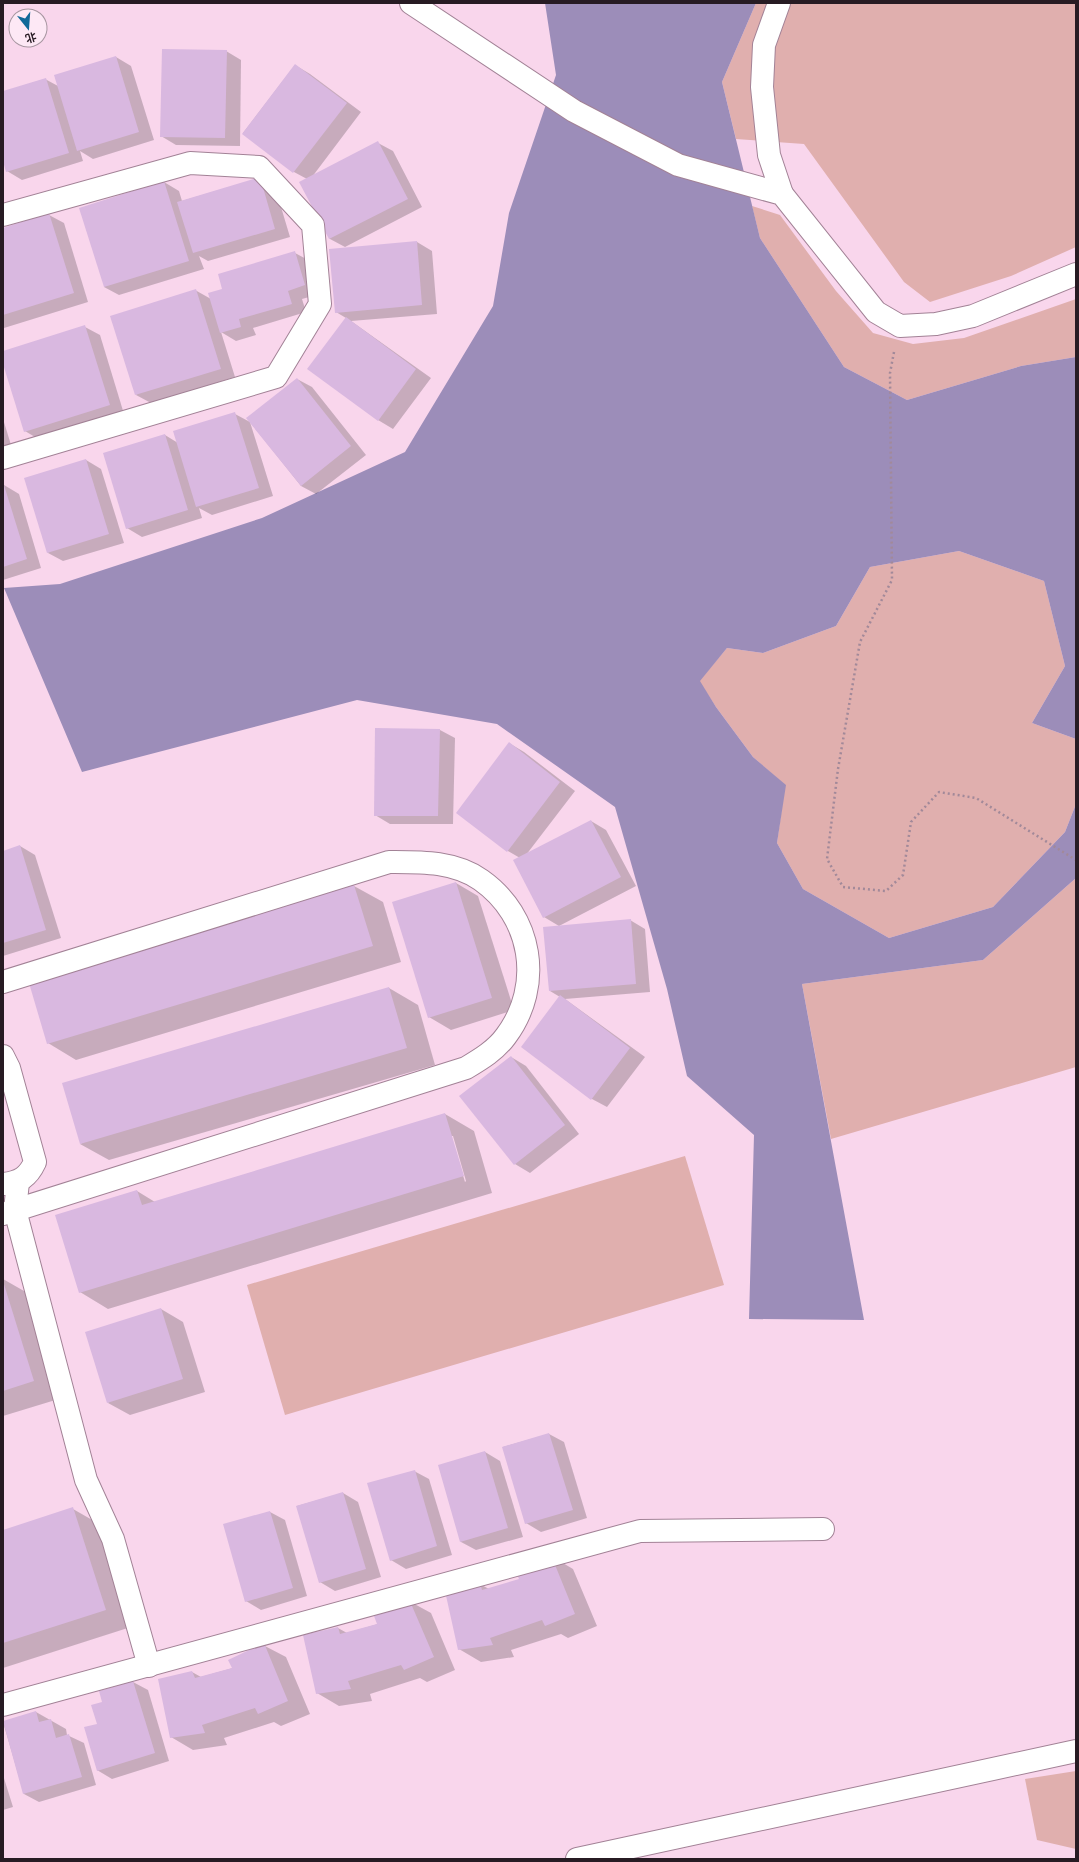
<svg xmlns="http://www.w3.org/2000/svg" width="1079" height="1862" font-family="'Alegreya Sans','Noto Sans SC',sans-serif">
<rect width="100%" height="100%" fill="#f9d6ec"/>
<g fill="#e0afae">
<path d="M756 3H1076V247L1011 276 930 302 904 282 804 144 736 139 722 82Z"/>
<path d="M752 206 780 215 836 291 873 333 913 344 964 338 1076 299V357L1021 366 907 400 844 367 760 238Z"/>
<path d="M959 551 1044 581 1065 666 1032 723 1076 739V804L1065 832 993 907 889 938 803 889 777 843 785 785 753 757 716 707 699 681 727 648 763 653 836 626 870 567Z"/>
<path d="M1076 878V1067L831 1139 802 984 983 960Z"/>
<path d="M685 1156 724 1285 285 1415 247 1285Z"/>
<path d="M1076 1771V1849L1037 1840 1025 1779Z"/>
</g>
<path fill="#9c8db9" d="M545 3H756L722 82 760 238 844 367 907 400 1021 366 1076 357V739L1032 723 1065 666 1044 581 959 551 870 567 836 626 763 653 727 648 700 681 716 707 753 757 786 785 777 843 803 889 889 938 993 907 1065 832 1076 804V878L983 960 802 984 864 1320 749 1319 754 1135 687 1076 667 989 615 807 497 724 357 700 82 772 4 588 60 584 262 518 405 452 493 306 509 213 556 75Z"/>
<g fill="#0003" fill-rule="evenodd">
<path d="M226 51 241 60 240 146 176 145 161 136Z"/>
<path d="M116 57 131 66 154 140 93 159 80 151 83 161 22 180 7 171 3 158V92L45 79 58 86Z"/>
<path d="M295 65 310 74 361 112 312 177 378 143 393 151 422 207 345 247 330 239 301 182 307 179 294 172 243 133Z"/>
<path d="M260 178 275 187 290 237 208 261 199 256 204 269 119 295 104 287 164 182 179 191 182 201Z"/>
<path d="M49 215 64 223 88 302 4 328 3 229Z"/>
<path d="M417 242 432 251 437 314 351 321 431 378 393 429 378 420 346 318 336 312Z"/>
<path d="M295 253 310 261 320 294 302 299 306 312 253 328 256 335 236 341 221 332 235 377 151 403 136 395 195 290 211 299 224 289Z"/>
<path d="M85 327 100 335 124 414 40 440 25 431 3 361V352Z"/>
<path d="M297 379 312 387 366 455 316 494 301 486 250 422 273 496 212 515 199 508 202 518 142 537 127 528 165 435 178 443 235 414 250 422Z"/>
<path d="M3 419 12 448 3 451Z"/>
<path d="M86 460 101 469 124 543 63 561 48 553Z"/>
<path d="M4 485 19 494 41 568 3 580Z"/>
<path d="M440 730 455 738 453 824H390L375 815Z"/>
<path d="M509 743 524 752 575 791 526 855 591 821 606 830 636 886 559 926 544 917 520 858 508 851Z"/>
<path d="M20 846 35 855 61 938 3 956V852Z"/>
<path d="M456 883 478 896 514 1010 451 1030 429 1017Z"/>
<path d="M354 886 383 902 401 962 76 1060 48 1043Z"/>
<path d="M630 920 645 929 650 992 565 999 645 1057 607 1107 592 1099 560 997 550 991Z"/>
<path d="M389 988 418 1005 435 1065 109 1160 80 1144Z"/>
<path d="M511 1057 526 1066 579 1134 530 1173 515 1164Z"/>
<path d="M445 1114 474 1131 492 1193 108 1309 80 1292 137 1191 155 1202ZM451 1136H453L466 1181 465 1182Z"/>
<path d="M3 1279 31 1295 62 1398 3 1416Z"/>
<path d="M161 1309 183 1322 205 1392 130 1415 108 1403Z"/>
<path d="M549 1434 564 1442 587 1518 541 1532 526 1523 503 1447Z"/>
<path d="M485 1452 500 1461 523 1537 476 1550 461 1542 439 1466Z"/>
<path d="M414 1471 429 1479 452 1555 406 1569 391 1560Z"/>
<path d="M343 1493 358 1502 381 1577 335 1591 320 1582 297 1506Z"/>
<path d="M73 1509 101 1525 134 1626 3 1668V1531Z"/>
<path d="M270 1512 285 1520 307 1596 261 1610 246 1601Z"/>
<path d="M551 1556 573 1569 597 1626 568 1638 561 1634 511 1650 514 1657 481 1662 459 1649 480 1584 489 1589 520 1580Z"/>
<path d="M409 1601 431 1613 455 1670 427 1682 420 1678 370 1694 372 1701 339 1706 317 1693 338 1628 347 1633 378 1624Z"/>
<path d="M263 1645 286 1657 310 1714 281 1726 274 1722 224 1738 227 1745 193 1750 171 1737 192 1672 201 1677 233 1668Z"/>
<path d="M133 1682 148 1690 169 1761 112 1779 97 1770 98 1725 104 1703Z"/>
<path d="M36 1712 66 1729 67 1735 84 1743 96 1785 39 1802 24 1794 3 1722Z"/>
<path d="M3 1775 13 1807 3 1810Z"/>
</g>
<g fill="#d9b8e0">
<path d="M162 49 227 50 225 138 160 137Z"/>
<path d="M116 56 139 132 77 151 54 75Z"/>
<path d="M295 64 347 103 293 173 242 134Z"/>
<path d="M46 78 69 153 6 172 3 161V91Z"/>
<path d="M378 141 408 199 329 239 299 182Z"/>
<path d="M260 177 275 229 193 253 177 202Z"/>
<path d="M164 181 189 261 104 287 79 208Z"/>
<path d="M49 213 74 293 3 315V228Z"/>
<path d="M417 241 422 305 335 313 329 249Z"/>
<path d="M295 251 305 285 288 291 292 304 239 319 241 327 220 333 208 293 222 289 218 274Z"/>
<path d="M196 289 221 369 135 395 110 316Z"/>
<path d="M346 317 416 369 378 421 307 369Z"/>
<path d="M85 325 110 405 24 432 3 364V351Z"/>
<path d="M297 378 351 446 301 486 246 418Z"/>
<path d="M235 412 259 488 196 507 173 431Z"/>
<path d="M165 434 188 510 126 529 103 453Z"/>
<path d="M86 459 109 534 47 553 24 478Z"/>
<path d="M3 482 27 559 3 567Z"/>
<path d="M375 728 440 729 438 816H374Z"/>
<path d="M509 742 560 782 507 852 456 813Z"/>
<path d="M591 820 621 877 543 918 513 860Z"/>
<path d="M20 845 46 930 3 943V851Z"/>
<path d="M456 882 492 998 428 1018 392 902Z"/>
<path d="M354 885 373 946 47 1044 29 983Z"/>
<path d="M631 919 636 984 549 991 543 927Z"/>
<path d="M389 987 407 1048 80 1144 62 1083Z"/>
<path d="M560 995 630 1048 591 1100 521 1047Z"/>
<path d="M511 1056 565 1125 514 1165 459 1096Z"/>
<path d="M445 1113 464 1176 79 1293 55 1215 137 1190 142 1205Z"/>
<path d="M3 1281 34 1381 3 1391Z"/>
<path d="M161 1308 183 1379 107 1403 85 1332Z"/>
<path d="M549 1433 573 1510 525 1524 502 1447Z"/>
<path d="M485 1451 508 1528 460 1542 438 1465Z"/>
<path d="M415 1470 437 1546 390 1561 367 1483Z"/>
<path d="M343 1492 366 1569 319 1583 296 1506Z"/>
<path d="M73 1507 106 1610 3 1643V1530Z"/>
<path d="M270 1511 293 1588 245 1602 223 1524Z"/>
<path d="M551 1555 575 1614 545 1626 542 1620 490 1638 493 1645 458 1650 445 1591 480 1583 482 1590 519 1579 516 1572Z"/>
<path d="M409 1599 434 1657 404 1670 401 1665 348 1681 351 1689 316 1694 303 1635 338 1627 340 1634 377 1624 374 1616Z"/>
<path d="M264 1643 288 1701 258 1714 255 1708 202 1725 205 1733 170 1738 158 1679 192 1671 195 1678 232 1668 228 1660Z"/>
<path d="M133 1681 155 1753 97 1771 84 1727 97 1724 91 1705 102 1702 99 1691Z"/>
<path d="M36 1711 39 1722 51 1719 56 1738 69 1734 82 1777 23 1794 3 1721Z"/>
</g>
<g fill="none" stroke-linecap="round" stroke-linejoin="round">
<g stroke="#a28296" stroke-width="24">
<g id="minor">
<path d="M411 3 574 111 678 165 782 194 876 312 900 326 936 324 973 316 1076 274"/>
<path d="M779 3 764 45 762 87 769 155 782 194"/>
<path d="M3 215 190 163 259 167 313 225 320 304 276 377 3 458"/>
<path d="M3 982 389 862C420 862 454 861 481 880 532 916 544 985 506 1036 496 1050 481 1059 466 1068L3 1214"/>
<path d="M3 1056 9 1068 35 1162C28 1177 20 1182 4 1184"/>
<path d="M18 1182 15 1210 86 1480 113 1539 149 1666"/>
<path d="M3 1705 640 1531 823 1529"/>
<path d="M577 1859 1076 1751"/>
</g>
</g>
<path stroke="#a28999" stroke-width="2.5" stroke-dasharray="2 3" stroke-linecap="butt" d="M894 352 890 373 892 580 860 642 838 769 827 859 843 887 886 891 903 875 911 822 939 792 976 798 1076 860"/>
<use href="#minor" stroke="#fff" stroke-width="22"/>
</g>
<rect width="1079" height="1862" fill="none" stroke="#271b23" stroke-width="8"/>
<g transform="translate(28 28) rotate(163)"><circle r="19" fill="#fde8f5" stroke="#a796a1"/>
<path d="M0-3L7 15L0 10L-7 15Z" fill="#106999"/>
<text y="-6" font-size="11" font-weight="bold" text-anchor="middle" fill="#271b23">北</text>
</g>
</svg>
